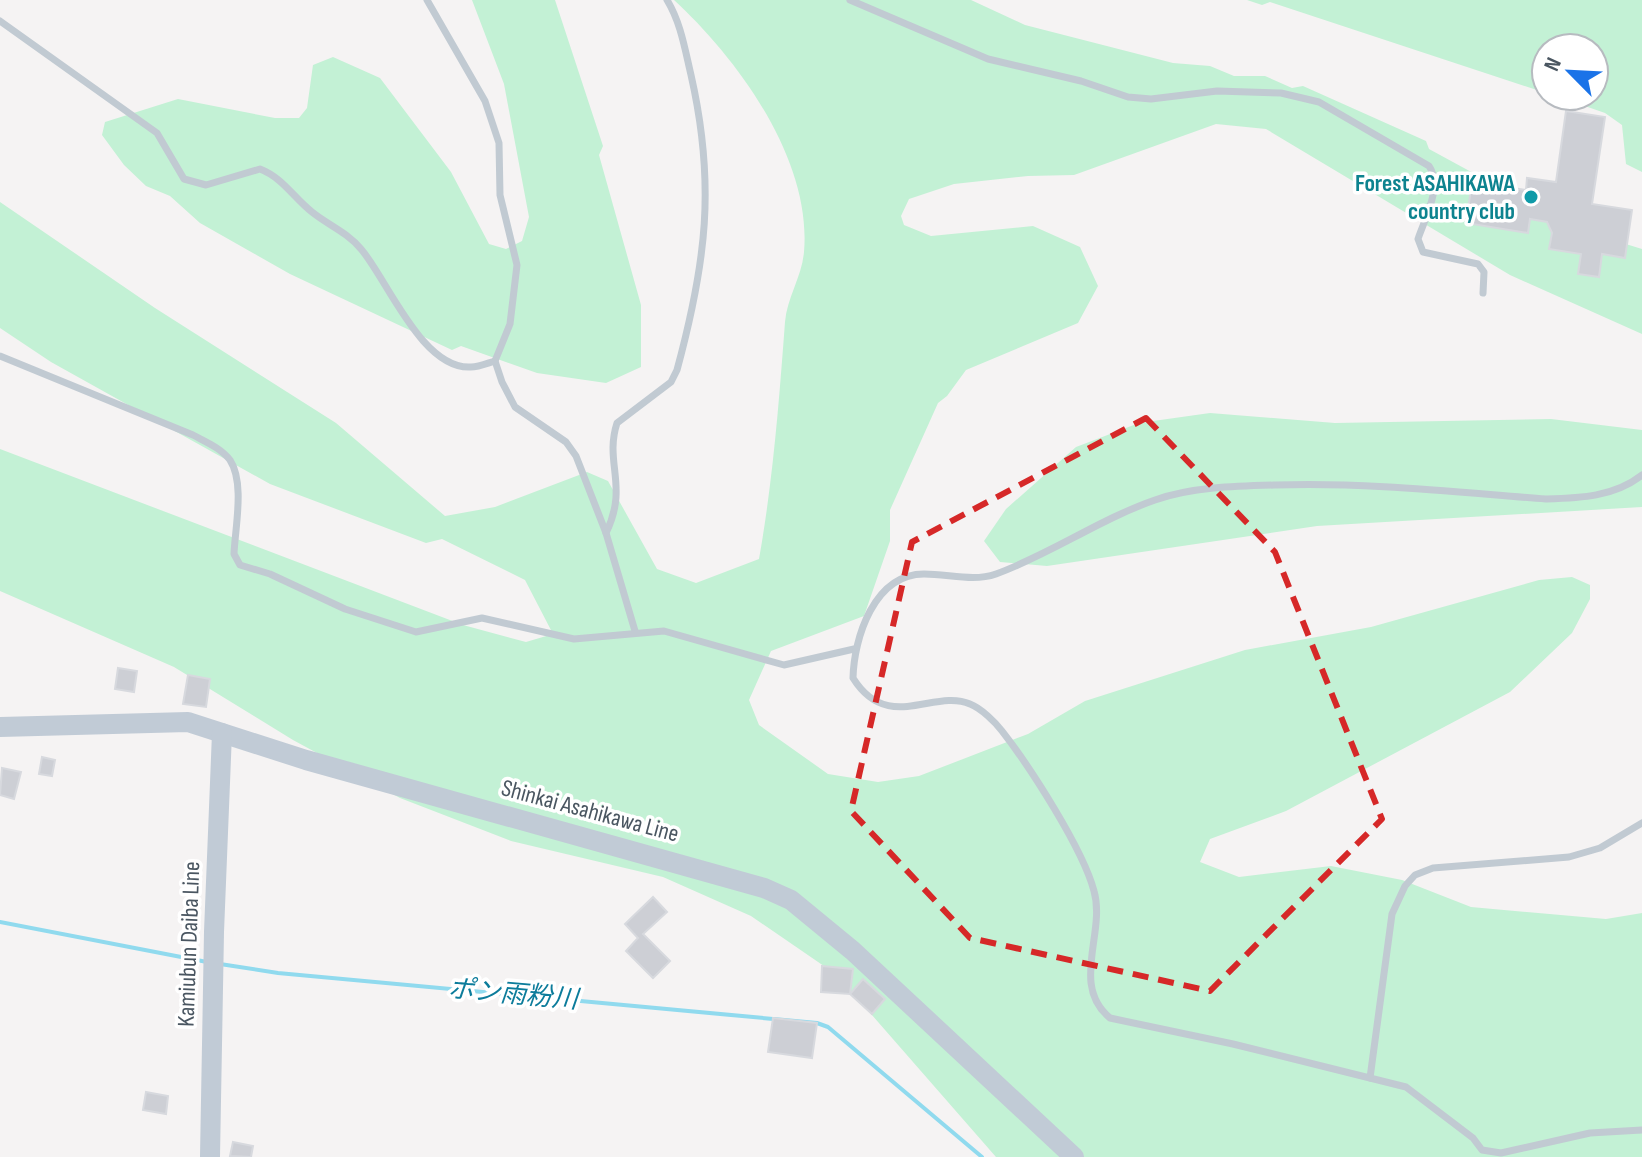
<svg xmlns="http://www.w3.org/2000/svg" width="1642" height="1157" font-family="'Sofia Sans Condensed','Noto Sans JP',sans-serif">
<rect width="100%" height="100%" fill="#f5f3f3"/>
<g fill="#c3f1d5">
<path d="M472 0H555L603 146 599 155 641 305V367L606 383 537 373 461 346 452 350 290 274 200 223 170 196 146 186 124 165 102 135 105 122 178 99 275 118H299L307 108 313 65 333 57 380 78 451 172 489 244 506 249 522 241 529 217 504 84Z"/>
<path d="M674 0H971L1025 25 1173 63 1210 66 1234 76H1265L1292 88 1303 86 1426 141 1429 149 1574 228 1642 249V334L1510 275 1266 129 1216 124 1074 175 1028 176 954 184 909 199 901 216 904 225 931 236 1033 226 1080 247 1098 286 1078 323 966 370 947 396 938 403 890 510V541L864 616 771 651 749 700 759 725 828 774 878 782 919 776 1028 734 1085 701 1245 650 1371 627 1539 580 1572 577 1590 585V599L1572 633 1510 692 1286 811 1210 839 1200 862 1239 877 1331 866 1402 880 1471 907 1606 919 1642 913V1157H996L837 975 751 916 663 877 511 841 400 798 293 740 174 667 0 591V449L463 625 526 642 553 634 525 580 442 539 426 543 270 484 51 362 0 328V202L155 308 336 423 445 516 495 507 587 472 608 481 657 569 696 583 759 559C773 480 779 402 785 322 787 298 802 276 804 252 812 160 738 59 674 0Z"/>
<path d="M1247 0H1642V172L1626 164 1622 125 1605 113 1556 96H1594V48H1546V93L1270 2 1262 5Z"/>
<path d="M1210 413 1335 423 1551 419 1642 430V507L1317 526 1047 566 1000 562 984 541 1006 509 1076 447 1139 423Z"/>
</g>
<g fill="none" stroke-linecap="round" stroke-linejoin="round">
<g stroke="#90daee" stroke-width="4">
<path d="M0 922 207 962"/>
<path d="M220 964 278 973 817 1023 828 1027 982 1157"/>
</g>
</g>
<g fill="#cdcfd5" stroke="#d7d9de" stroke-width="2">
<path d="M1566 111 1605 117 1592 204 1632 210 1625 258 1602 254 1599 277 1578 274 1581 254 1549 249 1552 233 1547 222 1530 219 1528 233 1466 223 1472 182 1526 190 1527 178 1556 182Z"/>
<path d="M118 668 137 671 134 692 115 689Z"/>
<path d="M188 675 210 679 206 707 183 704Z"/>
<path d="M42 757 55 760 52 776 39 774Z"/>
<path d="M2 768 21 772 14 799 0 795Z"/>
<path d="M653 897 667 912 643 934 670 961 653 978 626 951 638 938 625 924Z"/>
<path d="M822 966 853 969 850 994 821 992Z"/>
<path d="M863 979 885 999 872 1014 850 994Z"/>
<path d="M773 1018 817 1023 812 1058 768 1052Z"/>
<path d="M146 1092 168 1096 166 1114 143 1110Z"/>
<path d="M233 1142 253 1146 251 1157 230 1156Z"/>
</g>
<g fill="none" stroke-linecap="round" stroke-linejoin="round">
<g stroke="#c1cad2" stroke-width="7">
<path d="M427 0 485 101 499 143 500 195 517 265 510 324 495 361 502 382 515 407 566 442 576 456 606 533 635 631"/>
<path d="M850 0 988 59 1081 81 1128 97 1151 99 1217 91 1281 93 1319 102 1429 166C1443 186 1425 218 1418 239L1423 252 1478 264 1484 272 1483 293"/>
<path d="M0 21 157 133 184 179 206 185 260 169C283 178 293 197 312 212 328 225 347 232 361 249 387 279 422 370 471 367 479 367 488 363 495 361"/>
<path d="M0 356 193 435C206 442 221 448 230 460 245 483 235 528 234 554L240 565 270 574 345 609 416 632 482 618 574 639 664 631 784 665 854 649"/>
<path d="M1642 475C1614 497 1580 498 1546 499 1455 492 1366 482 1275 485 1236 486 1192 487 1155 500 1100 519 1051 554 996 574 973 582 949 574 924 574 874 574 854 638 853 678 888 734 934 688 970 704 981 708 996 723 1002 731 1030 767 1083 849 1094 891 1106 933 1070 985 1110 1018L1233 1044 1406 1087 1473 1138 1482 1150 1501 1153 1590 1133 1642 1130"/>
<path d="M606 533C629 486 604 463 617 423L671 382 677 370C706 263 716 185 691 75 685 50 681 23 667 0"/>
<path d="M1370 1078 1392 914 1405 886 1415 875 1433 868 1569 857 1600 848 1642 823"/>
</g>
<g stroke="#c1cbd6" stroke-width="20">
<path d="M0 727 188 722 306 760 764 888 791 900 853 951 1074 1157"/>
<path d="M210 1157 214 932 222 733"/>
</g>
</g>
<path fill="none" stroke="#d62828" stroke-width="6" stroke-dasharray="16 10" stroke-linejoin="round" d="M1146 418 1275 552 1382 819 1210 991 970 938 851 811 912 542Z"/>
<circle fill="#0f9aa8" stroke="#fff" stroke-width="3" cx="1531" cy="197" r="8"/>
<g text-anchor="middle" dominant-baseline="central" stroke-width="7" stroke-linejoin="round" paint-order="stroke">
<g font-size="24" font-weight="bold" fill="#0d838f" stroke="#fff" text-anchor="end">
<text x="1515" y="183">Forest ASAHIKAWA<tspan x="1515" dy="28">country club</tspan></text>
</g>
<g font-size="24" fill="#4a5661" stroke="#fff">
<text transform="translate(590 811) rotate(15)">Shinkai Asahikawa Line</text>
<text transform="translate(189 944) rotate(-88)">Kamiubun Daiba Line</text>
</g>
<g font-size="26" font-style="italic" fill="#0c7c9b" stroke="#fff">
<text transform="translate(513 995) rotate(5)">ポン雨粉川</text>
</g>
</g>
<g transform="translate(1570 72) rotate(294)"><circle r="38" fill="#ffffff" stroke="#b7bbc0" stroke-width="2"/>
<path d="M0-6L14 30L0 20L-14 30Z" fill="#1a73e8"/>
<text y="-12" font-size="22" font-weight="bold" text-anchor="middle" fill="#4a5661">N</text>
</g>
</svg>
